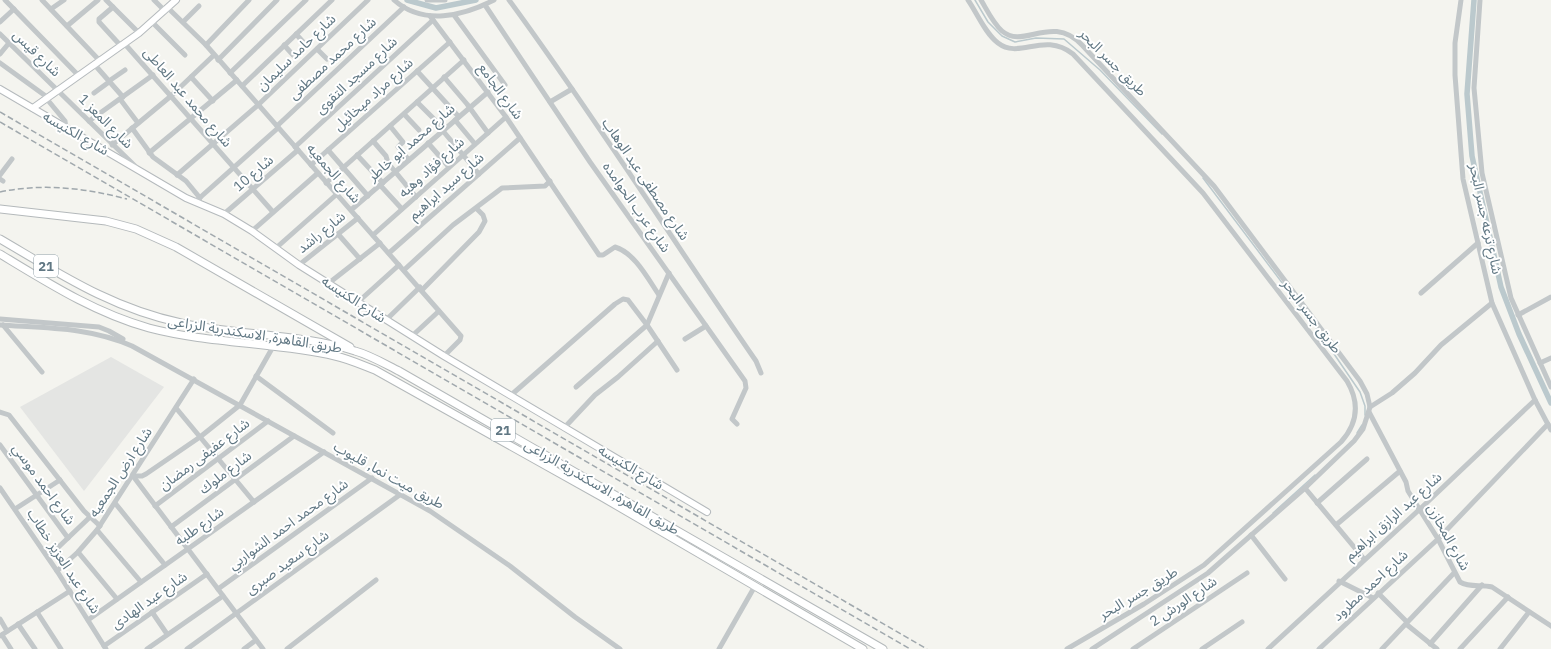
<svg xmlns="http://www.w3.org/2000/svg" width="1551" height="649" font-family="'IBM Plex Sans','Noto Sans Arabic',sans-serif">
<rect width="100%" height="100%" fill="#f4f4ef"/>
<path fill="#e4e5e3" d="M111 357 164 387 84 491 20 407Z"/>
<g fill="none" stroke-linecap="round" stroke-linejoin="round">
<g stroke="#bbc9cd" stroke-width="1.5">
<path d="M975 0 988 22 1002 36 1015 42 1036 38 1064 39 1100 70 1162 134"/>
<path d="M1203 178 1317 329 1360 392 1365 406V415"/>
<path d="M1357 433 1362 425"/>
<path d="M1273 513 1315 475"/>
</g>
<g stroke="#bbc9cd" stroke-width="5.5">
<path d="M407 0 436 8 476 0"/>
<path d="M1474 0 1467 94 1472 156 1501 287 1519 334 1551 403"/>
</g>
<g stroke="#b5babd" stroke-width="8">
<g id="major">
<path d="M0 89 186 198 224 214 252 231 299 265 444 356 707 512"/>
<path d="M33 108 139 33 176 0"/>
</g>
</g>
<g stroke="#b4b9bb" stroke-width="9">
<g id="highway">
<path d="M0 209 106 221 136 229 176 247 350 347"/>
<path d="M0 239C60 274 111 308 181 323 238 336 299 333 355 351 370 355 385 364 399 371L883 649"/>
<path d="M0 254C48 283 95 313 149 328 210 344 274 342 335 356 349 359 362 365 375 370L602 497 863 649"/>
</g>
</g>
<g stroke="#c2c7c9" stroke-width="5">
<path d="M5 0 78 75"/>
<path d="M42 0 99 60"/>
<path d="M106 0 139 33"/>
<path d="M154 0 165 11"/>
<path d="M394 0C423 26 463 16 494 0"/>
<path d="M427 0H445"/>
<path d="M509 0C595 117 673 241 756 361L761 373"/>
<path d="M968 0C977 13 985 33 998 43 1020 60 1043 31 1073 54L1203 193 1347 381C1360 403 1358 423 1341 442L1204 565 1144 604 1067 649"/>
<path d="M981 0C987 10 993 23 1002 31 1024 50 1051 13 1082 45L1214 186 1360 381 1367 394 1370 407 1363 429 1354 441 1305 488 1208 573 1092 649"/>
<path d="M1461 0 1455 43V75L1463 179 1492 303 1535 400 1551 430"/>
<path d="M1480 0 1474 88 1482 173 1511 298 1551 387"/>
<path d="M485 5 590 162 745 381 746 388 732 419 737 424"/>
<path d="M113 7 99 19V22L120 45"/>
<path d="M168 8 206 45 461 336 460 340 444 356"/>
<path d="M51 9 64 0"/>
<path d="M454 15 505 85"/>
<path d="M430 16 506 117 599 255H603L615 247C635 253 648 279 659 295"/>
<path d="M0 22 14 9"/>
<path d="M152 22 185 55"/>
<path d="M183 22 199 6"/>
<path d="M67 26 98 0"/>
<path d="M0 34 135 166"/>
<path d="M296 34 304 43"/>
<path d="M124 43 273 212"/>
<path d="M206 45 249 0"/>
<path d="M284 45 293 55"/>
<path d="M317 49 327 59"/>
<path d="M0 54 9 43"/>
<path d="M218 60 277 0"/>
<path d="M0 63 47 97"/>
<path d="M94 64 123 97"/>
<path d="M417 71 459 117"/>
<path d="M230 73 306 0"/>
<path d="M191 77 213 101"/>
<path d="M444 77 467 104 488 133"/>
<path d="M109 81 125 70"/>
<path d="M242 86 332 0"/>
<path d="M94 93 109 82"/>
<path d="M46 98 65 121 66 128"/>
<path d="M120 99 138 123"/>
<path d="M417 102 444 129"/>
<path d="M550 102 572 89"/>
<path d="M404 114 419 130"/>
<path d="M455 120 475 144"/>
<path d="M89 121 153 75"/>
<path d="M277 126 404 7"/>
<path d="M390 126 403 142 398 147 409 160"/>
<path d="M132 128 153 157 186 181 200 198"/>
<path d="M443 131 479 174"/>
<path d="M373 141 386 156 388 163 416 197"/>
<path d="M428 143 449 167"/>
<path d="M112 145 171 96 214 55"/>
<path d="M295 147 433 20"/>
<path d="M328 150 368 196"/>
<path d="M149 153 237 80"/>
<path d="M357 155 383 183"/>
<path d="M311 165 450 42"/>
<path d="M0 175 12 159"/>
<path d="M177 175 258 105 368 0"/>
<path d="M0 179 3 181"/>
<path d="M326 183 464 60"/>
<path d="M380 185 402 209"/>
<path d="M195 202 278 128"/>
<path d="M351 210 488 92"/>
<path d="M224 214 298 150"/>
<path d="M252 231 318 173"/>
<path d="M338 234 360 259"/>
<path d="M373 235 506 117"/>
<path d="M276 248 337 194"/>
<path d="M389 253 520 138"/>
<path d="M299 265 358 218"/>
<path d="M404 270 453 225 502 188 545 186 550 181"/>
<path d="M329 283 380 243"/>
<path d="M422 290 479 232 485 221 483 215 477 209"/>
<path d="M1421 293 1478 243"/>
<path d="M358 302 399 265"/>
<path d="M1518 315 1551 297"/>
<path d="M0 319 99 327 109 331 123 339"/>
<path d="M386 320 420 287"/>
<path d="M0 325C45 328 90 327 132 346L430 511 510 566 575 617 620 649"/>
<path d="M3 325 42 372"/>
<path d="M412 336 439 311"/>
<path d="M685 339 706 326"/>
<path d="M1540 363 1551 358"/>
<path d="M256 376 333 433"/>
<path d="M576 387 647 325 669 273"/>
<path d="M510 396 615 304 623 299 628 300 647 325 677 370"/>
<path d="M1370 407 1392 393 1415 373 1441 345 1492 303"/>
<path d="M176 408 254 502"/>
<path d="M0 412 9 415 84 511 100 526"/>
<path d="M1369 412 1406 482 1408 491 1438 539 1460 582C1470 588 1481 584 1492 587L1551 626"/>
<path d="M564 428 595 395 618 377 658 341"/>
<path d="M0 445 68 538"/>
<path d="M133 476 263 649"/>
<path d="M133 476H142L146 474 200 437 240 405 274 345"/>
<path d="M0 488 57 571 106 649"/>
<path d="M1305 488 1364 559"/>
<path d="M115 503 165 565"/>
<path d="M1317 503 1367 459"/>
<path d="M155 506 268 421"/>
<path d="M15 509 60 480"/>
<path d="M1336 525 1400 471"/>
<path d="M171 527 294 436"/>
<path d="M97 530 141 582"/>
<path d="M1251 535 1285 579"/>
<path d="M78 552 117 599"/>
<path d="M48 557 90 517"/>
<path d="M57 571 78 552 97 530 194 379"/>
<path d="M1339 581 1373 598"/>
<path d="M218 589 372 478"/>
<path d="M1378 593 1407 622"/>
<path d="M37 612 61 649"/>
<path d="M152 612 167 634"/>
<path d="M0 619 7 631"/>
<path d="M88 620 324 452"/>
<path d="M18 624 35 649"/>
<path d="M1406 624 1437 649"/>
<path d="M2 635 11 649"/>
<path d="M0 636 70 591"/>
<path d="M1430 644 1482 585"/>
<path d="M104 646 207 574"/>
<path d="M147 649 223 596"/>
<path d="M187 649 401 494"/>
<path d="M244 649 256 640"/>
<path d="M287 649 376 580"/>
<path d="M719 649 755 586"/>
<path d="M1133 649 1247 573"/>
<path d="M1202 649 1242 622"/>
<path d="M1268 649 1420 509 1535 400"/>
<path d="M1319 649 1438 539 1548 424"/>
<path d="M1382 649 1454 573"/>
<path d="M1460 649 1508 597"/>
<path d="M1500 649 1529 612"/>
</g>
<use href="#major" stroke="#fff" stroke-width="6"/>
<use href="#highway" stroke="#fff" stroke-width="7"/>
<g stroke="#a0a8ad" stroke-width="1.5" stroke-dasharray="6 3" stroke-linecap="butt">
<path d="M0 112 927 649"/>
<path d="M0 122 910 649"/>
<path d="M0 192C44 183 84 188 127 199"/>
</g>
</g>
<g text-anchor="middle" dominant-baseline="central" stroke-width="4" stroke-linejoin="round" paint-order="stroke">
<g fill="#fff" stroke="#90a0a8" stroke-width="1">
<rect x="34" y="255" width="24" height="22" rx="3"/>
<rect x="491" y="419" width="24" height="22" rx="3"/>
</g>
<g font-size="13" font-weight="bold" fill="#607783">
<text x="46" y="266">21</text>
<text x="503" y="430">21</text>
</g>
<g font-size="14" fill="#607783" stroke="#fff">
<text transform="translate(296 52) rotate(-44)">شارع حامد سليمان</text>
<text transform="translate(37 53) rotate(44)">شارع قيس</text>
<text transform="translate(332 58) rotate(-43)">شارع محمد مصطفى</text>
<text transform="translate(1113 62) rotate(45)">طريق جسر البحر</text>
<text transform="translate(356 75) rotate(-43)">شارع مسجد التقوى</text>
<text transform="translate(501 91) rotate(54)">شارع الجامع</text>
<text transform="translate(373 94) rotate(-42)">شارع مراد ميخائيل</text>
<text transform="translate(188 97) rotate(49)">شارع محمد عبد العاطى</text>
<text transform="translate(106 121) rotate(45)">شارع المعز 1</text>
<text transform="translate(76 133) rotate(30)">شارع الكنيسه</text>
<text transform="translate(411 142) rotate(-41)">شارع محمد ابو خاطر</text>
<text transform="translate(431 167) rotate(-42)">شارع فؤاد وهبه</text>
<text transform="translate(253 173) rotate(-41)">شارع 10</text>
<text transform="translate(334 173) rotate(49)">شارع الجمعيه</text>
<text transform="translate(646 179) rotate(56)">شارع مصطفى عبد الوهاب</text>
<text transform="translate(446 186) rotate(-41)">شارع سيد ابراهيم</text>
<text transform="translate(637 207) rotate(55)">شارع عرب الحوامده</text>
<text transform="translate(1486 219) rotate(78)">شارع ترعه جسر البحر</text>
<text transform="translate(321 232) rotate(-39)">شارع راشد</text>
<text transform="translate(354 299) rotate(33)">شارع الكنيسه</text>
<text transform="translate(1312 316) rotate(53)">طريق جسر البحر</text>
<text transform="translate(255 334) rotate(9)">طريق القاهرة, الاسكندرية الزراعى</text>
<text transform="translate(204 454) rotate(-37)">شارع عفيفى رمضان</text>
<text transform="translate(631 467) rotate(31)">شارع الكنيسه</text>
<text transform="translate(120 472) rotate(-57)">شارع ارض الجمعيه</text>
<text transform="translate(225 472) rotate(-37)">شارع ملوك</text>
<text transform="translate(389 475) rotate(29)">طريق ميت نما, قليوب</text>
<text transform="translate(44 484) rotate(54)">شارع احمد موسي</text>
<text transform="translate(602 487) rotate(30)">طريق القاهرة, الاسكندرية الزراعى</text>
<text transform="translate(1393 516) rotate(-42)">شارع عبد الرازق ابراهيم</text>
<text transform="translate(288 524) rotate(-36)">شارع محمد احمد الشواربي</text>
<text transform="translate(199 526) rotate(-35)">شارع طلبه</text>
<text transform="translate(1449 537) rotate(61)">شارع المخازن</text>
<text transform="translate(64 561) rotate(57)">شارع عبد العزيز خطاب</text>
<text transform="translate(287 562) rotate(-36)">شارع سعيد صبرى</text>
<text transform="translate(1370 585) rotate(-43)">شارع احمد مطرود</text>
<text transform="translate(1138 593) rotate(-31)">طريق جسر البحر</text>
<text transform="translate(149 600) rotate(-35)">شارع عبد الهادى</text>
<text transform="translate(1183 601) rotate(-34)">شارع الورش 2</text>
</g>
</g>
</svg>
